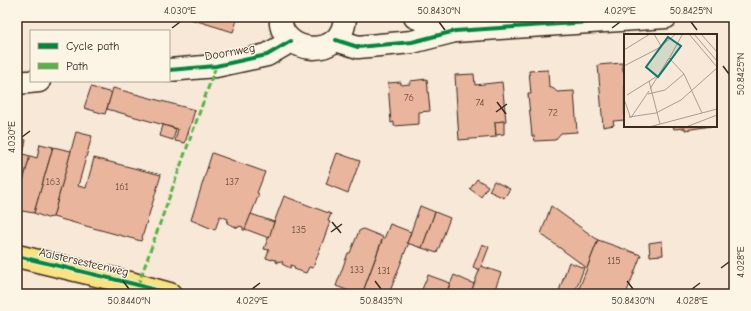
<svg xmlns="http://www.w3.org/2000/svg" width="751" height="311" font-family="'Comic Neue',sans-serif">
<rect width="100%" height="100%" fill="#f8e8d7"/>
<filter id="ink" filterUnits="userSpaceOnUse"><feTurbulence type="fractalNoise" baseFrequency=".025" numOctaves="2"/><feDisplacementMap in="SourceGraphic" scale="8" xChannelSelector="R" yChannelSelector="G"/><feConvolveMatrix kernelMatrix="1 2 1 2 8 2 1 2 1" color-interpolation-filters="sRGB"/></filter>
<g filter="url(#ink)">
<g fill="#eab59d" stroke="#3b2a1e">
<path d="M184 17H238L233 32Z"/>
<path d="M622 63 623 71H625V120L613 121 614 125 603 127 598 65Z"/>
<path d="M548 70 549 87 554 89 557 92 574 91 577 132 561 133 555 140 535 141 534 136H532L528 94H531L529 71Z"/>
<path d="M474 74 475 85 502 82 506 121 495 122 496 137 459 140 455 75Z"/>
<path d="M427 79 430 111 419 112V124L394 126V122L391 123 388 83 401 82V85L410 84V81Z"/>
<path d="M91 87 112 93 105 114 84 108Z"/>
<path d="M113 88 195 110 185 143 175 141 178 129 107 109Z"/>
<path d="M504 121V134L496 135 495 122Z"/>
<path d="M163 125 176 129 173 140 160 136Z"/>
<path d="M673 126H712L685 130V128L674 129Z"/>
<path d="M76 132 92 136 78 186 86 188 94 158 161 175 141 241 53 217Z"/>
<path d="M17 138 26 140 23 154 30 156 17 203Z"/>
<path d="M40 144 53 147 34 213 22 211 17 209V203L30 156 37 158Z"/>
<path d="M53 147 71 151 53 217 47 218 34 213Z"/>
<path d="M212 153 265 172 257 193 259 194 245 230H243V227L239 226 238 228 227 223 228 219 220 216 215 230 191 220Z"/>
<path d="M337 153 360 161 348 193 326 184Z"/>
<path d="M477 179 488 186 481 197 470 189Z"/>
<path d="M494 181 510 189 504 198 489 191Z"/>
<path d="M284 196 331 214 328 221 330 222 313 268 309 267 306 273 294 269 295 267 291 265 290 268 282 264 283 262 278 261V263L276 262V260L272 259V260L266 258 269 250 264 249Z"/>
<path d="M420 206 435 212 422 248 407 243Z"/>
<path d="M551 206 598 240 587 268 541 234Z"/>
<path d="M435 212 450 218 437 253 422 248Z"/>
<path d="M251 214 274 222 269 238 245 229Z"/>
<path d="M390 224 411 232 407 243H409L407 247 389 294H362L383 238 384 239Z"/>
<path d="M363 229 383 237 362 294H357L336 286 348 253H350L359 231Z"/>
<path d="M598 240 641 255 626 294H577Z"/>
<path d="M662 241 663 255 650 256 649 243Z"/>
<path d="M482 244 489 247 480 270 473 267Z"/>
<path d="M569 262 584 268 575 292 576 293 575 294H558Z"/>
<path d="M481 266 501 273 493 294H470Z"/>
<path d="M428 275 450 283 446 294H420Z"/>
<path d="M454 275 474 284 470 294H446Z"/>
</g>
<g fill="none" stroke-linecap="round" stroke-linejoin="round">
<g stroke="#3b2a1e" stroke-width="25">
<g id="minor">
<path d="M281 17C277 53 343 63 345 17"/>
<path d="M415 17 455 31"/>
<path d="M336 40 358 47 412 42 455 31 666 17"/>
<path d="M169 70 216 66 267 55 291 41"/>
<path d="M17 83 39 81"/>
</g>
</g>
<g stroke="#3b2a1e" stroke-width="25">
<path id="major" d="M17 256 134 284 170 294"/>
</g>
<use href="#minor" stroke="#fcf5e5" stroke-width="22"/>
<use href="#major" stroke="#f8e281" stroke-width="22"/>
<path stroke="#57b245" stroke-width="3" stroke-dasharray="6 3" stroke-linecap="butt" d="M138 285 216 66"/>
<g stroke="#fcf5e5" stroke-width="6">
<g id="cycleway">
<path d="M336 40 358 47 412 42 455 31 666 17"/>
<path d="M169 70 216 66 267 55 291 41"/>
<path d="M17 256 134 284 170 294"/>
</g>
</g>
<use href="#cycleway" stroke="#00873e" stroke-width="4"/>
</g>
</g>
<path fill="none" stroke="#3b2a1e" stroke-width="1.5" d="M439 22 445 30M691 22 697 30M172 28 180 22M612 28 620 22M723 66 729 74M497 102 506 114M496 112 507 104M22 137 30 131M332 222 341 233M331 232 342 224M721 268 729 262M123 281 129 289M375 281 381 289M627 281 633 289M252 289 260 283M692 289 700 283"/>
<g text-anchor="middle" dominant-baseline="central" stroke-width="3" stroke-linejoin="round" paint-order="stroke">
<g font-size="10" fill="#674d3e">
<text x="409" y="98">76</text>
<text x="480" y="103">74</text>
<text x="553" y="113">72</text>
<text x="53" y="182">163</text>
<text x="232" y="182">137</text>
<text x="122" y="187">161</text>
<text x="299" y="230">135</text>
<text x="614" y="261">115</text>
<text x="357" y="270">133</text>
<text x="384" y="271">131</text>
</g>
<g font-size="12" fill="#3b2a1e" stroke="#fcf5e5">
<text transform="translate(230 52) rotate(-10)">Doornweg</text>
<text transform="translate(84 262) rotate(13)">Aalstersesteenweg</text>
</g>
</g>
<g transform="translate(624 34)">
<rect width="93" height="93" fill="#f8e8d7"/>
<path fill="none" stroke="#ac9c8d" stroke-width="1" d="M30 0 37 12M65 0 93 33M70 0 93 27M77 0 93 18M0 16 26 0M46 23 58 1M48 25 45 24 60 40 78 79M0 32 33 15 52 0M25 47 36 90M26 55 45 24M24 60 41 56 60 40M3 61 35 41M0 65 6 82M8 82 25 57M8 83H5L32 79 57 66 93 34M25 93 93 75M62 93 93 81"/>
<path fill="#0f766e" fill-opacity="0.15" stroke="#0f766e" stroke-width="2" d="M44 3 57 12 34 43 22 33Z"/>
<rect width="93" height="93" fill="none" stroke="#3b2a1e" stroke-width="2"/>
</g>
<rect width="751" height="311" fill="none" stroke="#fcf5e5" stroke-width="44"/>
<rect x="30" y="30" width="140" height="52" fill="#fcf5e5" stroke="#afa495"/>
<rect x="38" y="43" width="20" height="6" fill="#00873e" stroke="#afa495"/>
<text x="66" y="50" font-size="12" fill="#3b2a1e">Cycle path</text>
<rect x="38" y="63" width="20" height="6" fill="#57b245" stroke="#afa495"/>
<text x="66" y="70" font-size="12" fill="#3b2a1e">Path</text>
<rect x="22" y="22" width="707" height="267" fill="none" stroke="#3b2a1e" stroke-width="1.5"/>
<g font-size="10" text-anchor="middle" fill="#3b2a1e">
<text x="180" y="14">4.030°E</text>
<text x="439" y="14">50.8430°N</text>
<text x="620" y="14">4.029°E</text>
<text x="691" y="14">50.8425°N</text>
<text transform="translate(740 74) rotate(-90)" y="4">50.8425°N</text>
<text transform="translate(11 137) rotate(-90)" y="4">4.030°E</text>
<text transform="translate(740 262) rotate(-90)" y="4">4.028°E</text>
<text x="129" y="304">50.8440°N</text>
<text x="252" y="304">4.029°E</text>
<text x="381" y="304">50.8435°N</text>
<text x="633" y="304">50.8430°N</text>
<text x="692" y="304">4.028°E</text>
</g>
</svg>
